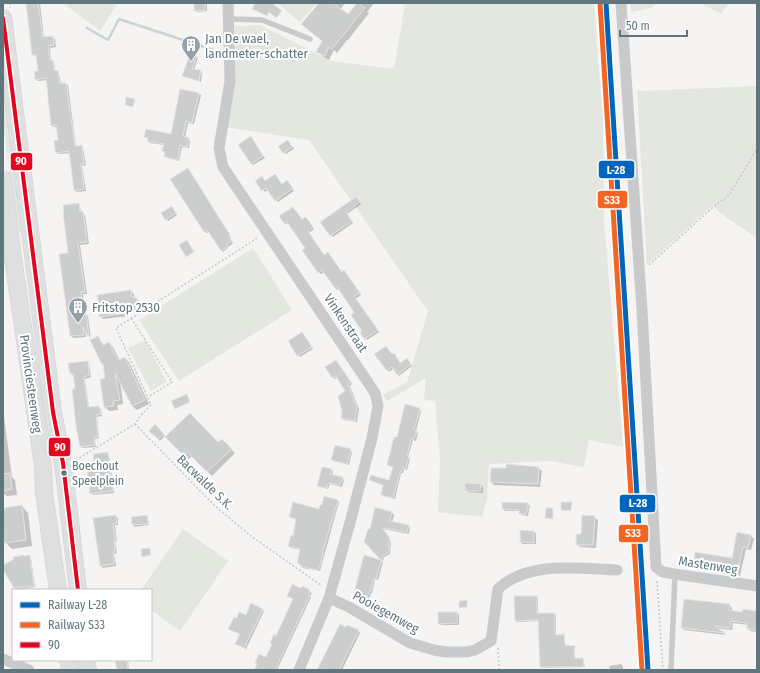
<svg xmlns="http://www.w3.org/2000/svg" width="760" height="673" font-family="'Fira Sans Condensed',sans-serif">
<rect width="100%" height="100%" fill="#f5f4f3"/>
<g fill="#e4e6e0">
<path d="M63 3H118L100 31Z"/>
<path d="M277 3H317L300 22Z"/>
<path d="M405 3H594L603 123 604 220 623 447 589 440 584 467 549 461 489 464 487 500 482 517 438 512 440 460 435 401 424 400 426 378 387 401 383 395 407 382 428 311 309 140 225 127 234 82 235 26 260 25 331 61 394 69Z"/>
<path d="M631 3H658L651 8 631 12Z"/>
<path d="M700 3H729L721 14Z"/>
<path d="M3 63 22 233 17 232 3 123Z"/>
<path d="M757 86V238L719 212 713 205 647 265 637 91Z"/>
<path d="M253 248 292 310 179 381 139 320Z"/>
<path d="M145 340 167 382 151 391 128 348Z"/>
<path d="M183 529 228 561 180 631 151 610V590H141Z"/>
</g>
<g fill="#0003">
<path d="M27 3H40L44 38 53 37 55 39 56 47 50 48 51 61 54 62 55 71 59 73 61 84H66L68 85 76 147 81 146 83 148 86 165 82 166 86 191 76 192 75 190 71 153 59 154 57 152 59 141 57 127H54L52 125 47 80 38 81 36 79 39 71 37 56 33 55Z"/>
<path d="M195 3H207V11L197 12 195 10Z"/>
<path d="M321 3H345L340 10 348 16 359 3H374L367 12 369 13 348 40H347L337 53 334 50 329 60 322 56 318 52 323 42 302 24Z"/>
<path d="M197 57 198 58 194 70 200 71 202 73 201 82 185 77 183 76Z"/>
<path d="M199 94 201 95 194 124 188 123 185 138 190 140 189 148 182 147 179 161 167 158 165 156V153L163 151 164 145 150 143 148 141 149 139 146 137 172 135Z"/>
<path d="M253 140 265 158 253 165 251 163Z"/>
<path d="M288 141 294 149 286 154 280 146Z"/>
<path d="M188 169 231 237 230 238 233 243 223 252 209 232 207 233 205 232 172 180Z"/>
<path d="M275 175 282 185 289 183 294 191 278 202 269 189 265 192 257 181 265 182Z"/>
<path d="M358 200 361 204 347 214 353 223 333 237 322 222Z"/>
<path d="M78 204 80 206 81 212 85 215 89 244 80 245 87 294H83L84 314 88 316 91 338 85 329 86 337 73 338 71 336 69 254Z"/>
<path d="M172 208 177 215 168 221 166 219Z"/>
<path d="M293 208 302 220H308L314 229 309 233 324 256 342 273H346L361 295 355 299 379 332 367 340 361 333 363 331 356 313 339 288 337 290 335 288 324 272 321 274 319 272 303 250 307 248 289 222 286 224 284 222Z"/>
<path d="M131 291 134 294V298H136L139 301 141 311 129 312V316L103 319 100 316Z"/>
<path d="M303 335 313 349 300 357 289 342Z"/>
<path d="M98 337 104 345 109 343 113 347 120 361 125 358 129 362 149 404 137 410 132 406 120 380 123 404 117 405 118 410 109 411 105 407 107 379Z"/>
<path d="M376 354 400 364 408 361 412 366 399 376 394 368 389 372Z"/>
<path d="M336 361 352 384 350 386 359 409 357 422 344 420 342 418 347 392 338 377 335 379 326 367Z"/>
<path d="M87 362 89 364 91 377 85 379 89 408 99 407 101 409 102 416 97 417 99 438 95 439 96 447 83 448 81 447 75 375H72L71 373Z"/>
<path d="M3 409 12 477 15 480 17 495 7 496 3 493Z"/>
<path d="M419 409 421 411 416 431 418 433 416 441 413 440 408 457 410 459 407 470 404 469 403 473H401L395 499 384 496 382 494 384 486 370 480 390 481 393 467 388 464 398 439Z"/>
<path d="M155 426 165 436 160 441 150 430Z"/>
<path d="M167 437 218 444 222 440 235 453 212 476 192 456 189 459Z"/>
<path d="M350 450 352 452 349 465 334 461 332 459Z"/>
<path d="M108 453 109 455 114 493 93 495 91 493 95 462Z"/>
<path d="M538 468 542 471 540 487 494 485 491 482Z"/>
<path d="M331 470 333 471 332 475 342 478 344 480 342 487 330 484 328 489 320 487 318 485Z"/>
<path d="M466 484 481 485 483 487V493L468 492 466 490Z"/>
<path d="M337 500 339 502 320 571 303 568 298 563 301 550 291 548 289 546 294 537 297 520 290 517 320 510Z"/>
<path d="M528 504 530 506 528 516 522 515 520 511H505L503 509Z"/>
<path d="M22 506 28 513 32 546 12 549 5 542 3 526V511Z"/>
<path d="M392 513 394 515 392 523 408 526 410 527 409 534 383 529 391 542 390 554 384 557 383 561 365 542Z"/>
<path d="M116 516 118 518V525H115L117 541 115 542 117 553 114 554 116 566 103 568 101 566 94 519Z"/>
<path d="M146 516 148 518 149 525 135 527 133 525Z"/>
<path d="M594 517 598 520 596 548 580 547 577 544Z"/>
<path d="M521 531 534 532 536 533V544H522L521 542Z"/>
<path d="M751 536 754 539 751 550 746 549 740 576 697 569 694 566 733 559Z"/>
<path d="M30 556 31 558 35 587 16 590 3 568V566Z"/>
<path d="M364 556 383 562 378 580 375 579 372 593H371L368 603 358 600 356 598V594L355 593Z"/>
<path d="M302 588 312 593 310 596 311 597 277 670H255L258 665 256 663 267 659 294 600 288 596 301 589Z"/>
<path d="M536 597 538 598V614H554L556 615V636L564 635 565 637V646L574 647 575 648V659H583L585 667 543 668 541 667 539 621 517 622 516 620Z"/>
<path d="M729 605 732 608V612L743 614 757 612V632L750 631 748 628V625L733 623 732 630 716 628 726 635 684 630 682 627Z"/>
<path d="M262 609 264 611 246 649 238 645 241 635 229 629 237 619Z"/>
<path d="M457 613 459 615V625H441L439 623Z"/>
<path d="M358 631 360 633 342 670H318Z"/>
<path d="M116 660H128L129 670H118Z"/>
<path d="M621 664 623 666V670H610L609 666Z"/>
</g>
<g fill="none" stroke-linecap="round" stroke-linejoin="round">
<path stroke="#c7d3d4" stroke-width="2.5" d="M87 28 108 40 119 19 226 54"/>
</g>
<g fill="#cccece" stroke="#e4e4e3">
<path d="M26 3H38L43 37 53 36 54 45 48 46 50 60H53L54 70H58L59 83H66L75 146 82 145 84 164H81L84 189 74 191 69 151 56 153 55 150 54 141 58 140 56 125 51 126 46 78 35 80 34 71H38L36 55H32Z"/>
<path d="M194 3H205L206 10 194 11Z"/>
<path d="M255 3H272L282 11 276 18 269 12 267 16 252 9Z"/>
<path d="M319 3H333L348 14 357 3H359L365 8 332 49 329 47 325 56 316 52 322 41 301 24Z"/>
<path d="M190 54 197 56 192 69 201 70 199 81 182 76Z"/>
<path d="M180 89 199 93 192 123 186 121 183 136 189 138 187 147 180 145 178 160 164 157 165 152 162 151 164 144 147 141 148 138 144 137 146 129 171 134Z"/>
<path d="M126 97 135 99 133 107 125 105Z"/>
<path d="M251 136 263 156 251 164 238 145Z"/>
<path d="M288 140 292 147 283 153 278 146Z"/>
<path d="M188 168 230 235 229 236 232 241 227 244 228 246 221 251 207 230 204 232 170 179Z"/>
<path d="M275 174 282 184 287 180 293 188 275 201 266 188 262 191 255 181 262 176 265 181Z"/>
<path d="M356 197 360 202 346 212 352 221 330 236 320 222Z"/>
<path d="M79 203 80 212 83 211 87 242 78 243 85 292H81L83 313H86L89 336H88L83 327 84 335 70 336 59 254 68 253 63 213H64L63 205Z"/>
<path d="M172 206 176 213 165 220 161 213Z"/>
<path d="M293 207 302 219 306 217 313 227 308 231 324 255 328 252 342 272 344 270 360 293 354 296 378 330 364 339 360 332 362 331 351 315 354 312 337 287 335 288 322 270 318 273 302 250 305 248 286 221 284 223 279 216Z"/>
<path d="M187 240 194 252 186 257 179 245Z"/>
<path d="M131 290 132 297H136L138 308 126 309 127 313 99 317 97 295Z"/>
<path d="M302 332 312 347 297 356 288 341Z"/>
<path d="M98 336 103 345 109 342 118 360 125 357 145 400 132 406 115 373 120 400 113 401 114 406 104 407 100 379 105 378 103 364 101 363 90 340Z"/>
<path d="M386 346 392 354 394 353 400 363 407 358 411 364 397 375 392 367 387 371 374 354Z"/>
<path d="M336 360 351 382 348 384 357 407 355 421 341 418 342 411 338 396 345 391 336 376 332 378 325 367Z"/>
<path d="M88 361 89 375 84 377 88 407 99 406 101 414 96 415 98 437H94L95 445 80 447 76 426 72 389H75L73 373 70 374 68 363Z"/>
<path d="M187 394 190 402 175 409 171 401Z"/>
<path d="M405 404 420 408 414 430 417 431 414 439H411L407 456H409L406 468H402L401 472H400L393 498 381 495 383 485 369 480 371 475 389 480 393 467 387 465 394 437H397Z"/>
<path d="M190 413 218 442 222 439 232 449 207 472 187 452 184 456 165 437Z"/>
<path d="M155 424 164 434 158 439 149 431Z"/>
<path d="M335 445 351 449 347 464 331 460Z"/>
<path d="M108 452 113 491 90 494 86 462 94 461 93 454Z"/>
<path d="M506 464 539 467 538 484 490 482 491 468H506Z"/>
<path d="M322 467 332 469 330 474 343 477 340 485 328 483 327 488 317 486Z"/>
<path d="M10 473 12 489 3 491V474Z"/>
<path d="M465 483 481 484V491H465Z"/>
<path d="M324 496 338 500 322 554H323L320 566 318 570 300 566 301 565 297 563 300 549 288 546 291 535 293 536 296 519 289 517 293 502 319 509 320 505H322Z"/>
<path d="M502 502 528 503V510H527L526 514H519V510L502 509Z"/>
<path d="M561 502H572L571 511 561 510Z"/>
<path d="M22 505 26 540 4 543 3 510H5L4 508Z"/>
<path d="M375 507 392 512 390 521 409 525 407 532 383 528 390 539 388 546H390L388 553 383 555 376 579 374 578 370 592H369L366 601 355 598 356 594 354 593 364 555 381 560 364 542 368 529H370Z"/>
<path d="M546 508H553V519L545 518Z"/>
<path d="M116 515 117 523 113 524 116 540H114L115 552H113L114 564 100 566 93 518Z"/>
<path d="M147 515 148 524 132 525 131 517Z"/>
<path d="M582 515 595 516 593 545H576V534H581Z"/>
<path d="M520 530 534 531V543L520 542Z"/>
<path d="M737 532 751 535 748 548 743 547 737 574 693 566 695 552 732 558Z"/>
<path d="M150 548 151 555 142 557 141 549Z"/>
<path d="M24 555V556L30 555 34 586 14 588 3 570V565L14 559 13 557Z"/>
<path d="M292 584 301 588 302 586 310 590 308 594 310 595 275 670H254L257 664 255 663 259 654 266 657 272 644 270 643 274 634 276 636 293 599 287 596Z"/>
<path d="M514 596H537V613H555V635L564 634 565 645 575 646 574 658H583L584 667H540L538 620 515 621Z"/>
<path d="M684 599 730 604 729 610 742 612 743 609 757 611V630L747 629V623L731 621 730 628 715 626 725 633 681 628Z"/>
<path d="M467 600V607L459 608V601Z"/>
<path d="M251 603 263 609 244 648 235 644 240 634 228 629 234 617 237 618 239 612 246 615Z"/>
<path d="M438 612H457V623L438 624Z"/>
<path d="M340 624 346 627 347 625 359 630 339 670H317Z"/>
<path d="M115 660H127L128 670H117Z"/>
</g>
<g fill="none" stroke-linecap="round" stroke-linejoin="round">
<g stroke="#d1d2d3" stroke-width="18">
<g id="primary">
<path d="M3 18 53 412 63 463 78 590"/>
<path d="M3 179 12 251 43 466 44 493 58 590"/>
<path d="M68 660 70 670"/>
<path d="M86 660 88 670"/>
</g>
</g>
<g stroke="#c6c8c8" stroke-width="1.5" stroke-dasharray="2 2" stroke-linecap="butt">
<path d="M10 3V8"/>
<path d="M649 265 712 208 729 195 757 149"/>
<path d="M131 318 172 382 148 397"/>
<path d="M135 424 215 506 251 536 322 586"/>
<path d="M76 460 135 424 141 415 151 405 116 328 256 239 257 236"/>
<path d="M657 581 663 670"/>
<path d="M498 648 499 670"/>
</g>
<g stroke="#c9cacb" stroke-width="5.5">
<path d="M228 19 262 20 310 39"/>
<path d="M671 670 675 575"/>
</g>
<g stroke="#c9cacb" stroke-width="11">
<path d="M228 3 230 81 219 148 223 167 367 381 375 393 378 406 372 438 351 519 329 598 299 670"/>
<path d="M621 3 642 310 656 567 663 572 674 574 757 586"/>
<path d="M329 598 349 607 410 643 434 650 446 652H467L475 650 491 641 498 589C528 560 579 569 617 570"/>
<path d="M3 659 29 670"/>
</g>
<use href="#primary" stroke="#dedfdf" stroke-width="17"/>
<g stroke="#fff" stroke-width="7">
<path id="bus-1" d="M3 18 53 412 63 463 78 590"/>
</g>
<use href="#bus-1" stroke="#e40521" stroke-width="4"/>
<g stroke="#fff" stroke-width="8">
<path id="rail-1" d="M606 3 648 670"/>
</g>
<g stroke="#fff" stroke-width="8">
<path id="rail-2" d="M600 3 642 670"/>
</g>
<use href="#rail-1" stroke="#0065bd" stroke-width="5"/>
<use href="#rail-2" stroke="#f26522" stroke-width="5"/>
</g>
<defs>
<g id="building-pin" transform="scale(1)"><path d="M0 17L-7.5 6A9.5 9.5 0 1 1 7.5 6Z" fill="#94a2a7" stroke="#fff"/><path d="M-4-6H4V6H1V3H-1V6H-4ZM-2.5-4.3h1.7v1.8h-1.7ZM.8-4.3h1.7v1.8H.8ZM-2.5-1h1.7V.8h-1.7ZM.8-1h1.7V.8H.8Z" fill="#fff"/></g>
</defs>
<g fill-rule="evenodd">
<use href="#building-pin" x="191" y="45"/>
<use href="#building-pin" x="78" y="307"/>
</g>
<circle fill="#5f767e" stroke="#fff" stroke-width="1.5" cx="64" cy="473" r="3.5"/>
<g text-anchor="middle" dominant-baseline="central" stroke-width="4" stroke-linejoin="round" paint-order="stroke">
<g font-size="12" fill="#5f767e" stroke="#fff" text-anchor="start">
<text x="72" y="466">Boechout<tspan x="72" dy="15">Speelplein</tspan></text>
</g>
<g font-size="13" fill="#5f767e" stroke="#fff" text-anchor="start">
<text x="205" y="38">Jan De wael,<tspan x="205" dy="15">landmeter-schatter</tspan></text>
<text x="92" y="307">Fritstop 2530</text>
</g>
<g font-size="13" fill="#5f767e" stroke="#fff">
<text transform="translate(346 323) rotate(56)">Vinkenstraat</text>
<text transform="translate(31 384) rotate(82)">Provinciesteenweg</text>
<text transform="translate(205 482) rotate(44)">Bacwalde S.K.</text>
<text transform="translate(708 565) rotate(9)">Mastenweg</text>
<text transform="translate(386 612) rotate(29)">Pooiegemweg</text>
</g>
</g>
<g stroke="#fff" stroke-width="1.5">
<rect x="10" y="152" width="23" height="19" rx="4" fill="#e40521"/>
<rect x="598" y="160" width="37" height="19" rx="4" fill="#0065bd"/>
<rect x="597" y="190" width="31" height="19" rx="4" fill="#f26522"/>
<rect x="48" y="437" width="23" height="20" rx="4" fill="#e40521"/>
<rect x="619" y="494" width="37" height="19" rx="4" fill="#0065bd"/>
<rect x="618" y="524" width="31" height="19" rx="4" fill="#f26522"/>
</g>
<g font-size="11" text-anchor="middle" font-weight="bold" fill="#fff">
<text x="21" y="165">90</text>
<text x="616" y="174">L-28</text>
<text x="612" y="204">S33</text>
<text x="60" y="451">90</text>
<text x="638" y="507">L-28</text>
<text x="633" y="537">S33</text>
</g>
<rect width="760" height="673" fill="none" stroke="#5f767e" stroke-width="8"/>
<rect x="12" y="589" width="140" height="72" fill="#ffffff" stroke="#bfc8cb"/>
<rect x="20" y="602" width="20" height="6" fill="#0065bd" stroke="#bfc8cb"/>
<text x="48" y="609" font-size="12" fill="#5f767e">Railway L-28</text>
<rect x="20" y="622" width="20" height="6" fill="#f26522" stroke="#bfc8cb"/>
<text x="48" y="629" font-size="12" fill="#5f767e">Railway S33</text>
<rect x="20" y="642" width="20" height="6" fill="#e40521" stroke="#bfc8cb"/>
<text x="48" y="649" font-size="12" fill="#5f767e">90</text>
<path d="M620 30v6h67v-6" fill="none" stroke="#5f767e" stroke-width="2"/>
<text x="626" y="30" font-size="12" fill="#5f767e" stroke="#ffffff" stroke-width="3" paint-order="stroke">50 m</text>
</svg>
